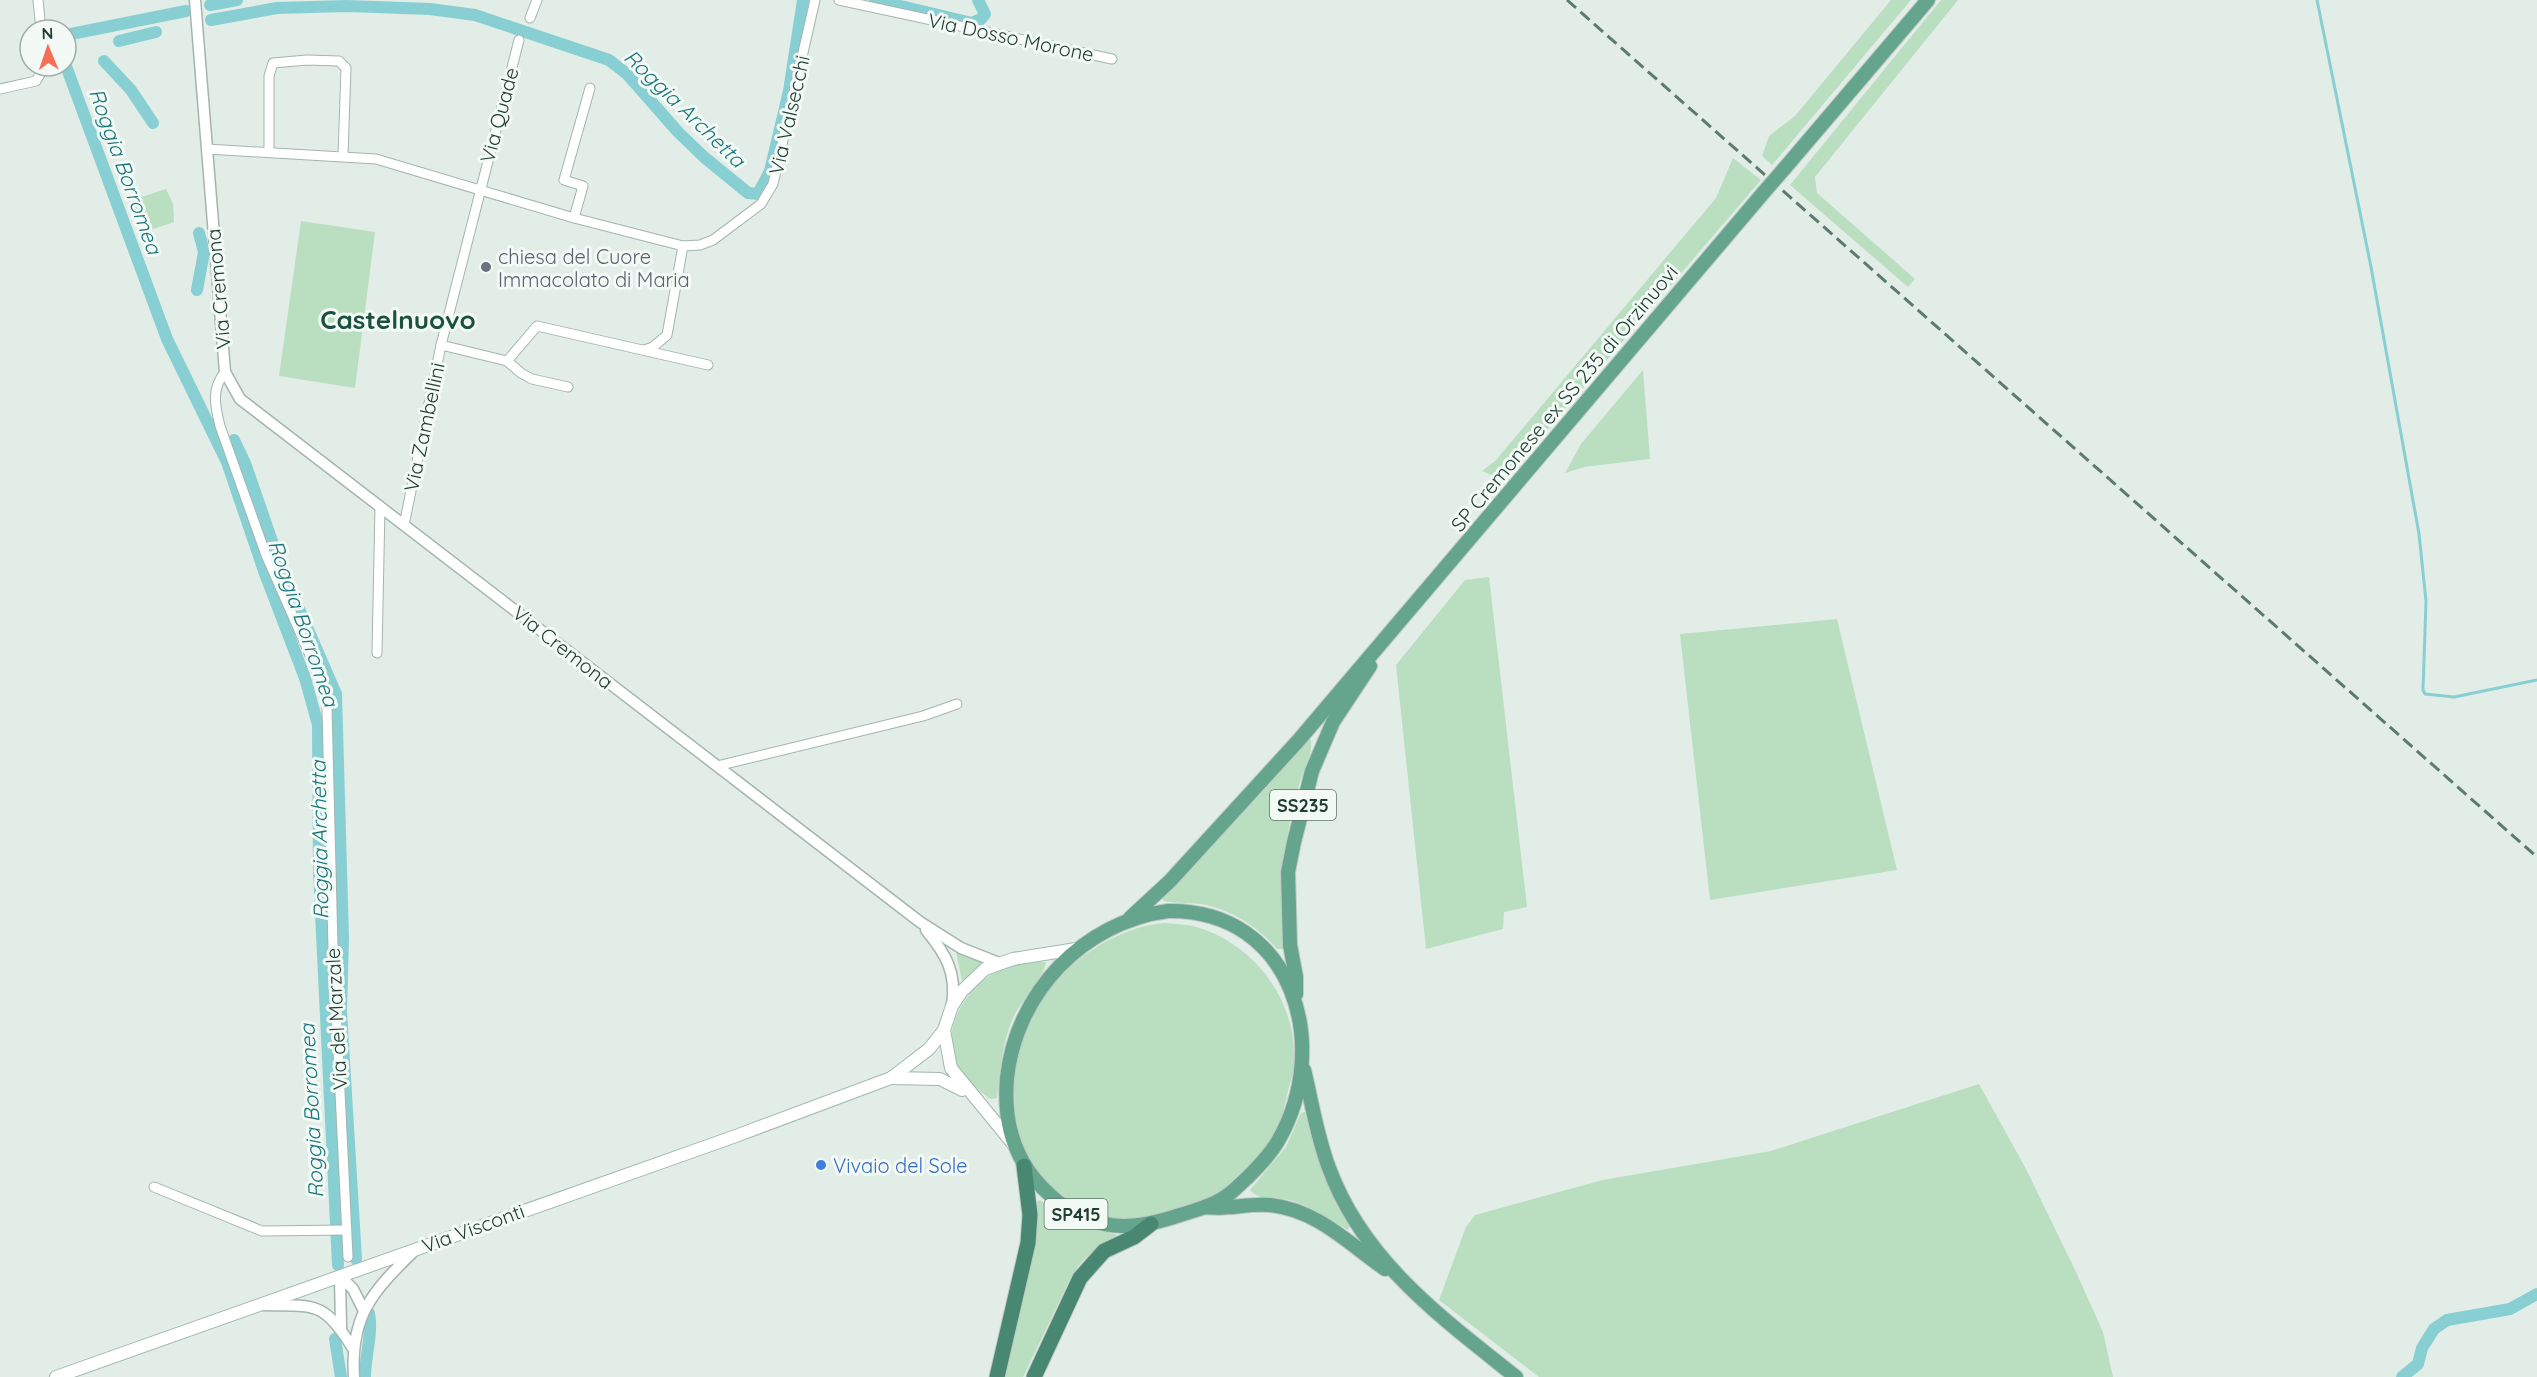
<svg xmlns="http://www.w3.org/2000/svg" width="2537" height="1377" font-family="Quicksand,sans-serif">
<rect width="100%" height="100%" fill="#e2ede7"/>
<g fill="#badec0">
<path d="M1891 0H1911L1772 165 1762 156 1769 136 1795 116Z"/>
<path d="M1941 0H1958L1815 177 1817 193 1915 279 1908 287 1790 185Z"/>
<path d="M1733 158 1761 180 1504 480 1482 471 1496 460 1716 198Z"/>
<path d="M166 189 173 204 174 222 141 233 129 201Z"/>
<path d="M301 221 375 232 355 388 279 376Z"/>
<path d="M1643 370 1650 459 1584 467 1565 473 1581 444Z"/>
<path d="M1489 577 1527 907 1504 912 1503 929 1426 949 1396 665 1465 580Z"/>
<path d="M1837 619 1897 870 1710 900 1680 634Z"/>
<path d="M1309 737C1317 747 1302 773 1299 785 1283 839 1279 892 1284 949H1277C1259 928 1234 911 1206 905 1192 902 1177 904 1164 901L1161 896Z"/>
<path d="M1164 923C1176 924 1189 924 1200 928 1257 947 1298 1003 1294 1064 1294 1073 1290 1082 1288 1091 1284 1108 1280 1128 1270 1142 1260 1156 1248 1167 1235 1178 1226 1186 1216 1199 1205 1205 1187 1215 1167 1216 1147 1218 1106 1223 1073 1215 1045 1183 1040 1177 1031 1170 1028 1162 1011 1122 1009 1069 1025 1028 1046 976 1109 927 1164 923Z"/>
<path d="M956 952 985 964 962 981Z"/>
<path d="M1031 962H1046C1043 980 1021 1000 1013 1018 1002 1043 1000 1071 997 1098L990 1099C981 1092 969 1084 962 1075 935 1037 963 988 999 970 1008 966 1021 965 1031 962Z"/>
<path d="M1979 1084 2025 1167 2076 1272 2103 1332 2113 1377H1539L1439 1300 1466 1227 1475 1215 1603 1180 1771 1151Z"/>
<path d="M1305 1112 1322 1170 1337 1205 1350 1226 1348 1230C1327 1219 1310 1204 1285 1199 1272 1197 1259 1201 1250 1190L1286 1147 1301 1113Z"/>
<path d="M1040 1200 1065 1219 1117 1235C1098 1248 1084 1256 1072 1275L1023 1377H1002L1037 1215V1202Z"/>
</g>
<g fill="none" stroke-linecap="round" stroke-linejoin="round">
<path stroke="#88cfd3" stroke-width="3" d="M2317 0 2371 267 2419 534 2426 601 2423 690 2425 694 2454 697 2537 680"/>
<g stroke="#88cfd3" stroke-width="12">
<path d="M875 0 972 23 981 19 985 14 978 0"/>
<path d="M210 5 237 0"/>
<path d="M211 20 277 8 347 6 430 9 475 15 609 60 627 74 678 132 704 157 748 193 758 194 770 171 789 91 803 0"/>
<path d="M66 35 186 11"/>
<path d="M119 41 156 32"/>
<path d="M104 61 131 90 153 123"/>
<path d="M66 66 167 339 227 462 264 571 305 678 318 725 319 872 338 1265"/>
<path d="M197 290 204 252 199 233"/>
<path d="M234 440 245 463 282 570 336 694 343 938 341 1011 356 1259"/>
<path d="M335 1339 341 1377"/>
<path d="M365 1377C365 1356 373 1334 369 1313"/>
<path d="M2402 1377 2418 1364 2422 1348 2434 1329 2447 1320 2510 1309 2537 1294"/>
</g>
<g stroke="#a4b5ae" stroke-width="11">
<g id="minor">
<path d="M38 0 41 30"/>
<path d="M839 0 1112 59"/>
<path d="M530 18 537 0"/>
<path d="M0 89 36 81 45 66"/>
<path d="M207 149 376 159 574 218 683 246 700 245 713 240 761 204 773 184 815 0"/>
<path d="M269 152V76L273 63 307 60 339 61 346 68 343 155"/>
<path d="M574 218 583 186 564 180 590 88"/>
<path d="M441 345 507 361 521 373 532 379 568 387"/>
<path d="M644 350 653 347 667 335 683 246"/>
<path d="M507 361 537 326 708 365"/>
<path d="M225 372C211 389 215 406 220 426L266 555 324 687 327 709 333 947 348 1257"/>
<path d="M404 525 441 345 519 40"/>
<path d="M377 653 380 506"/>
<path d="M717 766 923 716 957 704"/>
<path d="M154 1187 262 1231 346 1230"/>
</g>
</g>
<g stroke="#a4b5ae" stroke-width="13">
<g id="tertiary">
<path d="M195 0 225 372 240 399 920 922 961 948 999 963"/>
<path d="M926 930C946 954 957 973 952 1005"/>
<path d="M340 1276 341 1328"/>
<path d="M340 1276 353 1289 364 1311"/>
<path d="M263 1305C314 1306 323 1300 352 1347"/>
<path d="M354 1377C350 1316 372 1292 414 1251"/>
</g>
</g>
<g stroke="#a0b9ae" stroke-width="14">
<g id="secondary">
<path d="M944 1030 951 1068 1014 1145"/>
<path d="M891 1078 940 1079 962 1090"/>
<path d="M56 1377 733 1137 891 1078 929 1049 944 1030 952 1006 962 991 985 969 1013 959 1076 949"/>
</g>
</g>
<g stroke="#c1c9c6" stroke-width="16">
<g id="primary">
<path d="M1784 169 1928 0"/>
<path d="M1168 911C1293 909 1333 1046 1278 1141 1270 1155 1258 1167 1247 1178 1240 1184 1233 1192 1225 1197 1212 1206 1196 1210 1180 1215 1162 1221 1144 1226 1124 1226 1097 1226 1069 1213 1050 1195 1015 1164 1003 1124 1007 1078 1016 993 1083 922 1168 911Z"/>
<path d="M1130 918 1170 881 1298 741 1764 192"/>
<path d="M1296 994V977L1290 945 1288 872 1294 842 1312 771 1333 722 1370 666"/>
<path d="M1304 1070C1312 1103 1317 1137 1329 1168 1363 1261 1442 1318 1516 1377"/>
<path d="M1205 1207C1228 1210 1248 1203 1270 1205 1317 1210 1348 1243 1385 1269"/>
</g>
</g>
<g stroke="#c1c9c6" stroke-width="17">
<g id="trunk">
<path d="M997 1377 1028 1243 1030 1215 1024 1166"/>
<path d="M1034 1377 1080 1278 1104 1251 1134 1237 1151 1224"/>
</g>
</g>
<use href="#minor" stroke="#fff" stroke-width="9"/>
<use href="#tertiary" stroke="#fff" stroke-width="10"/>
<use href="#secondary" stroke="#fff" stroke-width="12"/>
<use href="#primary" stroke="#65a48d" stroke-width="14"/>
<use href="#trunk" stroke="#488872" stroke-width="15"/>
<path stroke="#5c7a6f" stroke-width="3" stroke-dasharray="12 6" stroke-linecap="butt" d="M1567 0 2537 857"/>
<g stroke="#c1c9c6" stroke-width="16" stroke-linecap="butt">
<path id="primary-bridge" d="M1764 192 1784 169"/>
</g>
<use href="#primary-bridge" stroke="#65a48d" stroke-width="14"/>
</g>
<circle fill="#6b7280" stroke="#f3f9f5" stroke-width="2" cx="486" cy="267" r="6"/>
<circle fill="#3f7fe0" stroke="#f3f9f5" stroke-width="2" cx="821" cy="1165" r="6"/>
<g text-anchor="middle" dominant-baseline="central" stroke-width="6" stroke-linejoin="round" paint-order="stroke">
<g fill="#f3f9f5" stroke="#60766e" stroke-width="1.5">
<rect x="1270" y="790" width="66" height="30" rx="4.5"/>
<rect x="1044.5" y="1199" width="63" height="30" rx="4.5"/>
</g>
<g font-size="18" font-weight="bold" fill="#213e34">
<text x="1303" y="805">SS235</text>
<text x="1076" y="1214">SP415</text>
</g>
<g font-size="20" fill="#213e34" stroke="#f3f9f5">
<text transform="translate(1011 37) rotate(12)">Via Dosso Morone</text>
<text transform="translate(499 115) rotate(-75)">Via Quade</text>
<text transform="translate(789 115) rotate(-77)">Via Valsecchi</text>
<text transform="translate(218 289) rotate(-95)">Via Cremona</text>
<text transform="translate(1564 398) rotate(-50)">SP Cremonese ex SS 235 di Orzinuovi</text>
<text transform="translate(424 427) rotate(-78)">Via Zambellini</text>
<text transform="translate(563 647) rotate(38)">Via Cremona</text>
<text transform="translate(336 1019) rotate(-93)">Via del Marzale</text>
<text transform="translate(473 1228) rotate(-20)">Via Visconti</text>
</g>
<g font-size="20" fill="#5b616d" stroke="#f3f9f5" text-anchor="start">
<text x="498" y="256">chiesa del Cuore<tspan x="498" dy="23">Immacolato di Maria</tspan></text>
</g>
<g font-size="20" fill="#366cbe" stroke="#f3f9f5" text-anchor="start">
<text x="833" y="1165">Vivaio del Sole</text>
</g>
<g font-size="21" font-style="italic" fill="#19757c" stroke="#f3f9f5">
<text transform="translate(685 108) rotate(44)">Roggia Archetta</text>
<text transform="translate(126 171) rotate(70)">Roggia Borromea</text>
<text transform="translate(304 623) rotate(71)">Roggia Borromea</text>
<text transform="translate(319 840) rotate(-91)">Roggia Archetta</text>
<text transform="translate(311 1111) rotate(-93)">Roggia Borromea</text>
</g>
<g font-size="26" font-weight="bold" fill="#1c513f" stroke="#f3f9f5">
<text x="398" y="319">Castelnuovo</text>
</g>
</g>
<g transform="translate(48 48) rotate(358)"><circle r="28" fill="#f3f9f5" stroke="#9faea8" stroke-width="1.5"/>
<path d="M0-4.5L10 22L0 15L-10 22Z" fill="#f66e56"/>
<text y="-9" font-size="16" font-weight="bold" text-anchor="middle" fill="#213e34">N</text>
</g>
</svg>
